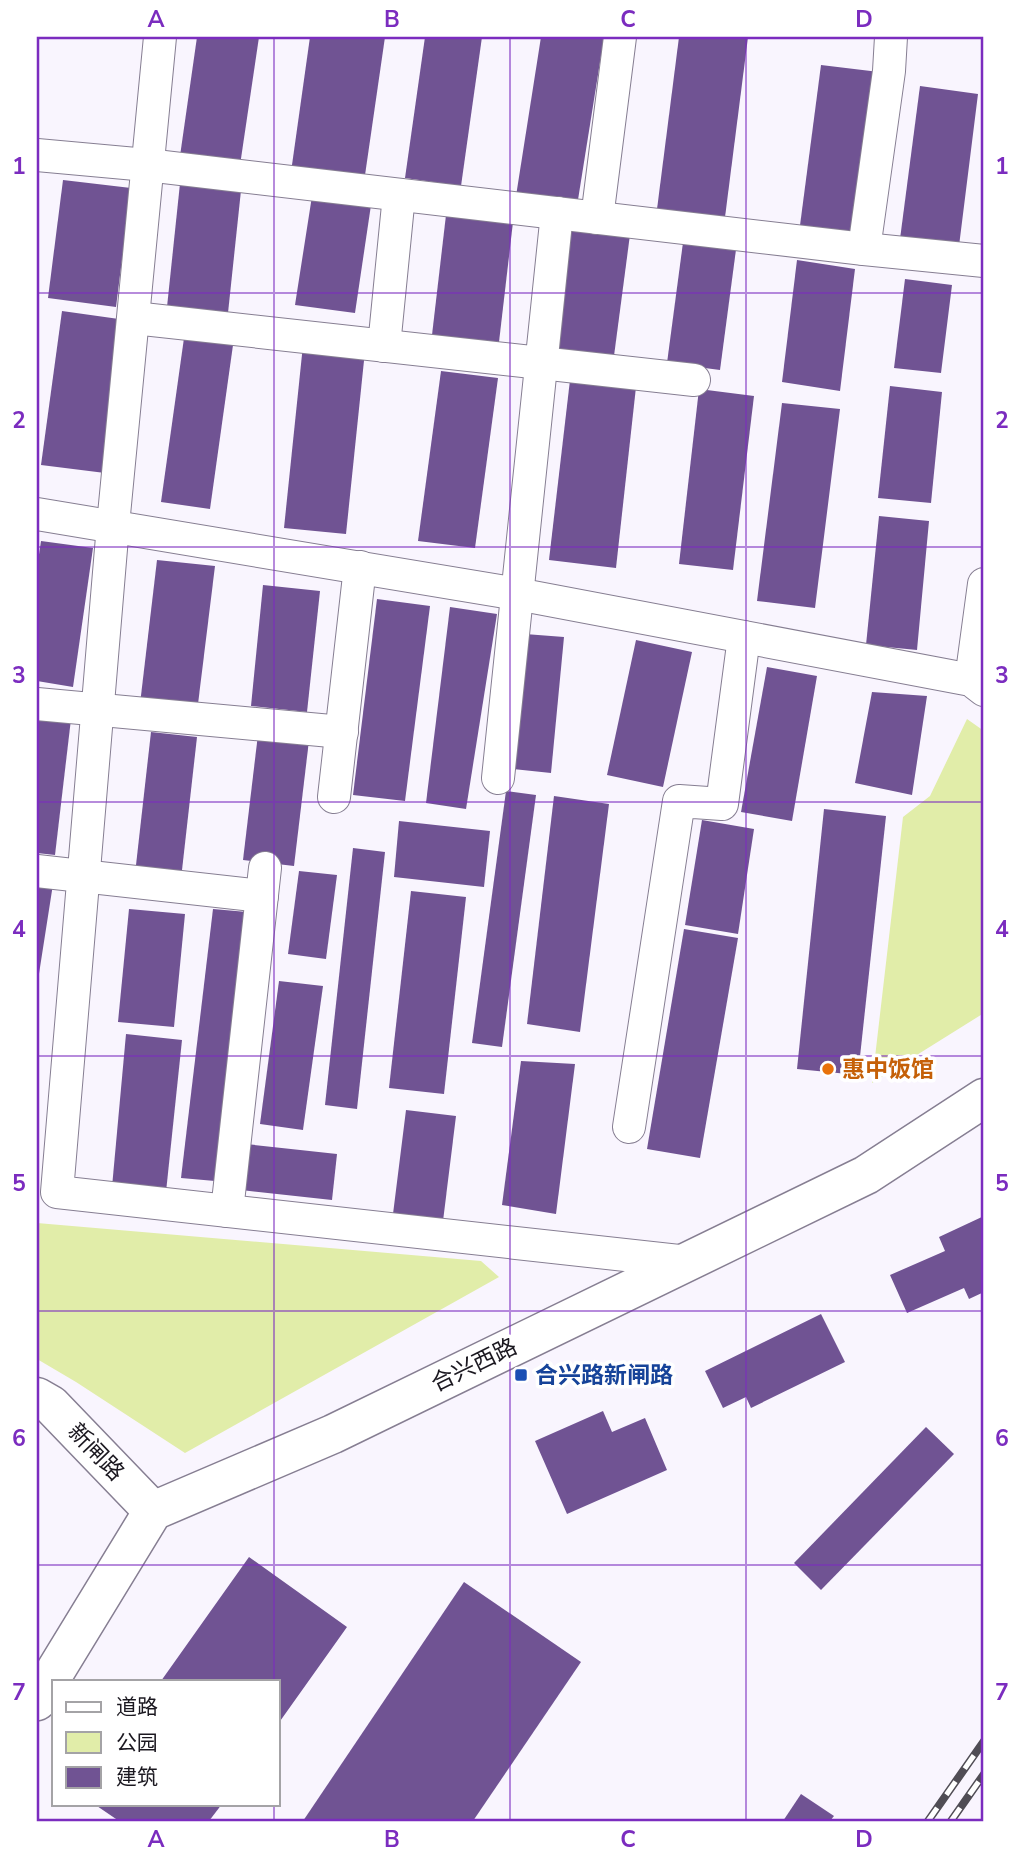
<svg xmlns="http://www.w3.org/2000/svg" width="1021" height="1858" font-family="'Nunito Sans','Noto Sans SC',sans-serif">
<rect width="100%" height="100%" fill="#f9f5fe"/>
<g fill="#e1eda9">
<path d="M967 719 984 731V1013L872 1083 903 817 930 796Z"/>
<path d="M37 1223 481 1261 499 1277 185 1453 76 1382 37 1359Z"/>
</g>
<g fill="#705393">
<path d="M197 37H259L239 172 179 163Z"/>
<path d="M310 37H385L364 182 291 172Z"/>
<path d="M425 37H482L461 186 405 178Z"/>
<path d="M541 37H604L577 206 516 196Z"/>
<path d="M679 37H748L724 225 656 217Z"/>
<path d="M821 65 879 72 855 241 799 233Z"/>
<path d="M920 86 978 94 959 246 900 239Z"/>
<path d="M181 174 242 181 228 313 167 307Z"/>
<path d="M63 180 131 188 116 307 48 298Z"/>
<path d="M312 196 371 205 355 313 295 305Z"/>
<path d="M446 215 513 222 499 342 432 335Z"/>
<path d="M571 219 631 227 614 356 554 348Z"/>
<path d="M684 235 737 242 720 370 667 363Z"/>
<path d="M797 260 855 269 840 391 782 382Z"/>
<path d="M905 279 952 285 941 373 894 368Z"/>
<path d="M62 311 126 320 105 473 41 465Z"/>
<path d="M184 338 233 345 210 509 161 502Z"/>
<path d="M303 345 365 351 346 534 284 528Z"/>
<path d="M441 371 498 378 475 548 418 541Z"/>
<path d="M570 380 636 387 616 568 549 560Z"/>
<path d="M890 386 942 392 931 503 878 498Z"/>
<path d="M699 389 754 396 733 570 679 564Z"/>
<path d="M782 403 840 409 815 608 757 601Z"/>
<path d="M879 516 929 521 917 650 866 645Z"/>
<path d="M41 541 93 548 73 687 37 681V568Z"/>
<path d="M157 560 215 566 197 712 140 704Z"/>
<path d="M263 585 320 591 307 712 251 706Z"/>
<path d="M377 599 430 606 405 801 353 795Z"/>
<path d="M450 607 497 614 466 809 426 803Z"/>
<path d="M525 634 564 637 551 773 513 769Z"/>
<path d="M636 640 692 652 663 787 607 775Z"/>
<path d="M767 667 817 676 792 821 741 812Z"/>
<path d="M872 692 927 696 912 795 855 783Z"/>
<path d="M37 715 71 719 55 855 37 853Z"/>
<path d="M259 726 310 732 294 866 243 860Z"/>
<path d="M151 732 197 737 181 879 135 874Z"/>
<path d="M506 791 536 795 502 1047 472 1043Z"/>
<path d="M554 796 609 804 580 1032 527 1024Z"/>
<path d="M824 809 886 816 858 1075 797 1069Z"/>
<path d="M702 820 754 829 738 934 685 925Z"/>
<path d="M399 821 490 831 484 887 394 877Z"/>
<path d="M353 848 385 852 357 1109 325 1105Z"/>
<path d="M299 871 337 875 326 959 288 954Z"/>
<path d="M37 882 53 884 38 980H37Z"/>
<path d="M411 891 466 897 444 1094 389 1088Z"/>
<path d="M129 909 185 914 174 1027 118 1022Z"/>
<path d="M213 909 247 912 215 1181 181 1178Z"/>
<path d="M684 929 738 938 700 1158 647 1149Z"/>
<path d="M279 981 323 986 303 1130 260 1124Z"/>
<path d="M126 1034 182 1040 166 1192 112 1187Z"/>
<path d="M521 1061 575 1064 556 1214 502 1205Z"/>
<path d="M406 1110 456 1116 443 1221 393 1214Z"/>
<path d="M246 1144 337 1154 332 1200 241 1190Z"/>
<path d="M984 1216V1292L969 1299 964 1288 907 1313 890 1275 945 1251 939 1237Z"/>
<path d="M821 1314 845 1362 751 1408 746 1397 723 1408 705 1371Z"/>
<path d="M603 1411 612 1432 645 1418 667 1470 567 1514 535 1441Z"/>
<path d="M926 1427 954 1454 821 1590 794 1563Z"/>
<path d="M249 1557 347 1627 278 1724V1681H161Z"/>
<path d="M464 1582 581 1662 473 1821H303Z"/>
<path d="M801 1794 834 1816 830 1821H783Z"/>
<path d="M94 1804H222L209 1821H119Z"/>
</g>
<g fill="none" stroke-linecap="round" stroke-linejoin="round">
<g stroke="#867e92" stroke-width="34">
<g id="minor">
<path d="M160 37 113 525 57 1192 688 1262"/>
<path d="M37 155 147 165 864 249 984 261"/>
<path d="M597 218 620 37"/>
<path d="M864 249 889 71 891 37"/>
<path d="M134 318 694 380"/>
<path d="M384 346 399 195"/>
<path d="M37 514 517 594 971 680 984 690"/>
<path d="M971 680 984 584"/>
<path d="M37 704 342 732"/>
<path d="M498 778 557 213"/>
<path d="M334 797 360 567"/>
<path d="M37 871 262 896"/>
<path d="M629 1127 679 801 722 804 744 637"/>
<path d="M227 1211 265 868"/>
</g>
</g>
<g stroke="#867e92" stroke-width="41">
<g id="tertiary">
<path d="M37 1397 51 1405 153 1511"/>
<path d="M37 1701 153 1511 333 1434 866 1175 984 1098"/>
</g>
</g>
<use href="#minor" stroke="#fff" stroke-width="32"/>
<use href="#tertiary" stroke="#fff" stroke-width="38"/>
<g stroke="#504d55" stroke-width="8">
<g id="rail">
<path d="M928 1821 984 1741"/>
<path d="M951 1821 984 1774"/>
</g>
</g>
<use href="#rail" stroke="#fff" stroke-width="5" stroke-dasharray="16" stroke-linecap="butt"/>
</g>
<path fill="none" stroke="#7b2cbf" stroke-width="2" stroke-opacity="0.55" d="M274 37V1681M510 37V1821M746 37V1821M37 293H984M37 547H984M37 802H984M37 1056H984M37 1311H984M37 1565H984M274 1804V1821"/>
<circle fill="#e8710a" stroke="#fff" stroke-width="2.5" cx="828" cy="1069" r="7"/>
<rect fill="#1a4fb4" stroke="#fff" stroke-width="2.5" x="514" y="1368" width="14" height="14" rx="3.5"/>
<g text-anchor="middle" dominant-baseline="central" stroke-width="7" stroke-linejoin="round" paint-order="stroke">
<g font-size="23" font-weight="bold" fill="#c56008" stroke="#fff" text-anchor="start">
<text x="842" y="1069">惠中饭馆</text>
</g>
<g font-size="23" fill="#1b1820" stroke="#fff">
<text transform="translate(474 1365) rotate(-26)">合兴西路</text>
<text transform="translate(96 1452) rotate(46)">新闸路</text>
</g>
<g font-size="23" font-weight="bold" fill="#164399" stroke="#fff" text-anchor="start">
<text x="535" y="1375">合兴路新闸路</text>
</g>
</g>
<rect width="1021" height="1858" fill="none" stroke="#ffffff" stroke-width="77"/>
<rect x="52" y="1680" width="228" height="126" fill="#ffffff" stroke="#a4a3a6" stroke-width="2"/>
<rect x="66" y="1702" width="35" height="10" fill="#ffffff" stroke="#a4a3a6" stroke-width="2"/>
<text x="116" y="1714" font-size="21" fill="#1b1820">道路</text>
<rect x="66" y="1732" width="35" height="21" fill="#e1eda9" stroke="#a4a3a6" stroke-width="2"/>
<text x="116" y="1750" font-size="21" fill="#1b1820">公园</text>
<rect x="66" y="1767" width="35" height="21" fill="#705393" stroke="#a4a3a6" stroke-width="2"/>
<text x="116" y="1784" font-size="21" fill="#1b1820">建筑</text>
<rect x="38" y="38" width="944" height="1782" fill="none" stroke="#7b2cbf" stroke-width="2.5"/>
<g font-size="23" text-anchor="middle" font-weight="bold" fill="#7b2cbf">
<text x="156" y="27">A</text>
<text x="392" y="27">B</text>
<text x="628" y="27">C</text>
<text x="864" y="27">D</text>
<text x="19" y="174">1</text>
<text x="1002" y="174">1</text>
<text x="19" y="428">2</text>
<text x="1002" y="428">2</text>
<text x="19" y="683">3</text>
<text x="1002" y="683">3</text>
<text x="19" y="937">4</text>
<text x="1002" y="937">4</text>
<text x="19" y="1191">5</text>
<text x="1002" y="1191">5</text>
<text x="19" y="1446">6</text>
<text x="1002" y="1446">6</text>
<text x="19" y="1700">7</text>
<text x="1002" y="1700">7</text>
<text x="156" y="1847">A</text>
<text x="392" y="1847">B</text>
<text x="628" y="1847">C</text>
<text x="864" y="1847">D</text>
</g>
</svg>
